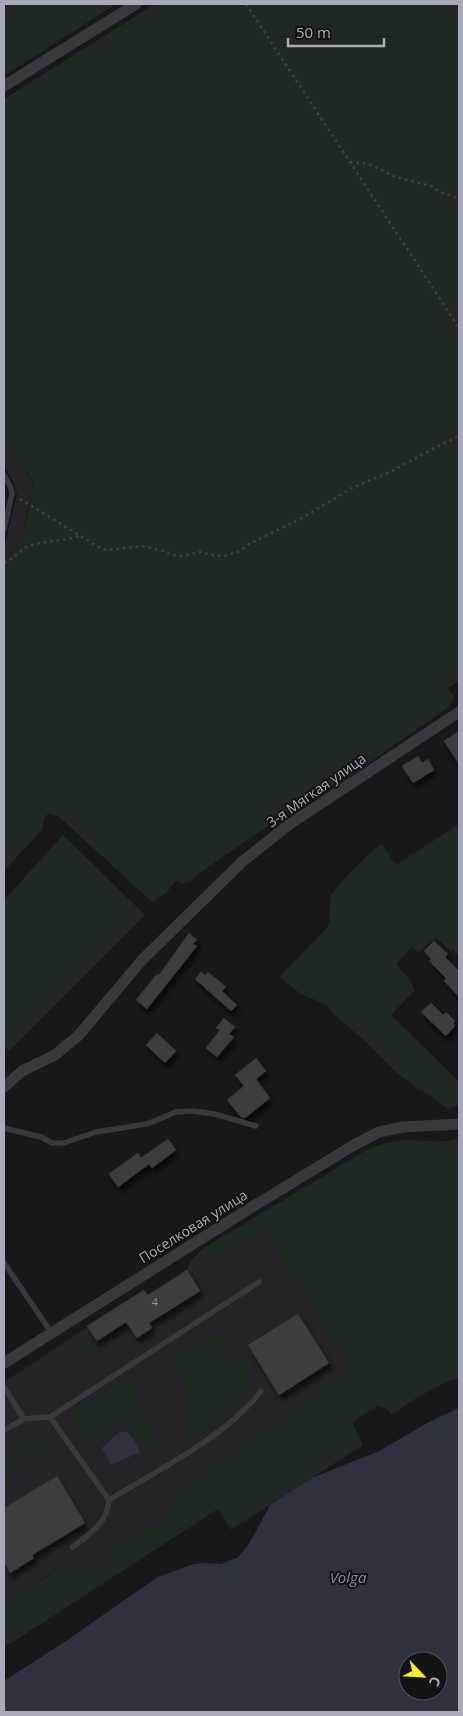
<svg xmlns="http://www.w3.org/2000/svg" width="463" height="1716" font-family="'Open Sans',sans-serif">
<defs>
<filter id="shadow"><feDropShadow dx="3" dy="5.5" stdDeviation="2.5" flood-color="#0009"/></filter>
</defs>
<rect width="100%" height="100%" fill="#18171a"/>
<g fill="#242327">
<path d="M15 459 24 467 32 482 33 493 18 546 13 554 4 552V549L17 494 13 481 4 466Z"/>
<path d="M263 1229 342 1352 351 1370 170 1498 169 1517 79 1571 69 1562 4 1603V1382L144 1290 148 1295 187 1270 190 1274Z"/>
</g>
<g fill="#1f2822">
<path d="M4 4H116L4 76Z"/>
<path d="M155 4H459V681L448 688 454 697 450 706 332 789 324 787 184 884 176 881 167 892 152 902 58 816 48 814 44 818 42 830 4 871V552L13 554C20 543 36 494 32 481 29 473 22 465 15 459L4 465V99Z"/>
<path d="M459 824V956L453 950 451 952 436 937 419 952 412 947 396 964 409 979 415 990 391 1015 459 1081V1105L448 1109 398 1074 365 1041 336 1016 325 1004 301 994 279 977 326 929 329 923 331 895 347 875 372 851 382 844 396 865Z"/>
<path d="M63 835 145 915 9 1051 4 1046V900Z"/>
<path d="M459 1138V1378C434 1386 413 1400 391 1415L387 1409 378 1406 352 1422 363 1445 231 1530 218 1509 13 1642 4 1646V1603L70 1562 79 1571 169 1517 163 1507 170 1498 351 1370 342 1352 263 1229 190 1274 187 1270 190 1262 202 1249 365 1151C377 1146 389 1141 403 1140 422 1139 442 1145 459 1138Z"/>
<path d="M117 1334 123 1341C115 1356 100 1361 84 1355L79 1347 89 1339 95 1343 108 1340Z"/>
<path d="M212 1336C237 1345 242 1356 251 1379 238 1409 218 1422 191 1437L184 1429 190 1409 185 1385 172 1363Z"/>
<path d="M132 1373 140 1381 134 1390 136 1408 149 1425 159 1445 147 1454 128 1427 113 1428 99 1446 83 1441 69 1416Z"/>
<path d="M37 1435 50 1447 43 1456 4 1481V1446L15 1439Z"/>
</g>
<g fill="#2d323e" fill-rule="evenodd">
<path d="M459 1408V1712H4V1681L66 1641 156 1578 193 1564 205 1563 221 1564 237 1558 249 1544 270 1505 312 1478 379 1451 429 1422ZM408 1661H438V1691H408Z"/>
<path d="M127 1431 134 1440 140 1452 111 1465 102 1448 118 1433Z"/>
</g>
<g fill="#3d3c41" stroke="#333136" filter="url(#shadow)">
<path d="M459 731V764L444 741Z"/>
<path d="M418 756 422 763 428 759 434 770 413 783 402 766Z"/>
<path d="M189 933 197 940 193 944 197 946 147 1009 136 1000 157 974 159 975Z"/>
<path d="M434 941 448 954 445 957 459 971V997L444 981 446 978 429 961 431 959 424 951Z"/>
<path d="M201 972 205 975 208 972 226 987 222 991 237 1005 231 1011 195 979Z"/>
<path d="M431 1003 443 1015 446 1012 455 1021 453 1023 455 1026 446 1036 421 1012Z"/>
<path d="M224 1018 235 1027 229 1034 234 1037 217 1057 206 1048 220 1030 216 1028Z"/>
<path d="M157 1033 176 1051 165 1063 146 1045Z"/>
<path d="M256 1058 266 1071 256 1079 270 1098 245 1118 241 1117 227 1100 244 1086 235 1075Z"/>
<path d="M168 1139 176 1150 152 1168 149 1164 118 1187 109 1174 138 1153 141 1158Z"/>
<path d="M187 1270 200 1291 149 1323 152 1328 137 1338 126 1322 97 1341 87 1326 144 1290 148 1295Z"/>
<path d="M298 1314 329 1363 279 1395 248 1345Z"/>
<path d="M57 1476 85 1523 32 1555 34 1558 10 1573 4 1562V1508Z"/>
</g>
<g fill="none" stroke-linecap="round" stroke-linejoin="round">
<g stroke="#3e3e46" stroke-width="2.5" stroke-dasharray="2.5 4" stroke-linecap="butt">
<path d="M246 4 459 328"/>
<path d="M350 162 369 164 395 177 431 186 438 191 459 199"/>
<path d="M20 499 100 548 107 550 142 546 164 551 174 555 181 556 200 552 212 555 224 556 240 551 249 544 302 518 354 487 392 471 438 446 459 436"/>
<path d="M4 563C14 559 19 550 29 546 45 541 63 541 80 536"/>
</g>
<g stroke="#39383f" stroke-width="5.5">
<path d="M4 475 11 488 12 494 4 529"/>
<path d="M4 1128 41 1137 52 1143H64L96 1132 147 1124 176 1112 193 1111 215 1114 256 1126"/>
<path d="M4 1263 51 1332"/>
<path d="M4 1387 24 1419"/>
<path d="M50 1417 109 1500"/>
<path d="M4 1430 24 1419 50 1417 259 1282"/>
<path d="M73 1547C89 1534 108 1523 109 1500 158 1470 226 1437 261 1391"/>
</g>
<g stroke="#39383f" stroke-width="11">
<path d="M4 86 136 4"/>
<path d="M4 1087 22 1071 55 1055 79 1035 142 960 243 861 290 824 459 712"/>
<path d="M4 1363 239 1215 354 1145 379 1132 403 1127 459 1124"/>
</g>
</g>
<g text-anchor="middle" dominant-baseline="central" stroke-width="4" stroke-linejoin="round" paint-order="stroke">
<g font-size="11" fill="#8e8e9b">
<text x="155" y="1301">4</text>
</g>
<g font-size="14" fill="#a9aab9" stroke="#131215">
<text transform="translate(316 790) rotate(-35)">3-я Мягкая улица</text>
<text transform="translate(193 1226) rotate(-32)">Поселковая улица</text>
</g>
<g font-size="15" font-style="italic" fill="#808db5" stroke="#131215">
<text x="348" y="1577">Volga</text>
</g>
</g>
<rect width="463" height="1716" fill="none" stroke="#a9aab9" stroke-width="10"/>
<g transform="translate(423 1676) rotate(115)"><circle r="24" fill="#131215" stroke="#4f4f57"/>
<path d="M0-4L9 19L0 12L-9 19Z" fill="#f4e935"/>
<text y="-8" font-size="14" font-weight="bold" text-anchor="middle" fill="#a9aab9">С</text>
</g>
<path d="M288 38v8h96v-8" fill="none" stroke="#a9aab9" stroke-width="2.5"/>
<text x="296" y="38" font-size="15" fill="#a9aab9" stroke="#131215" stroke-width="4" paint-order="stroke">50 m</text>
</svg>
